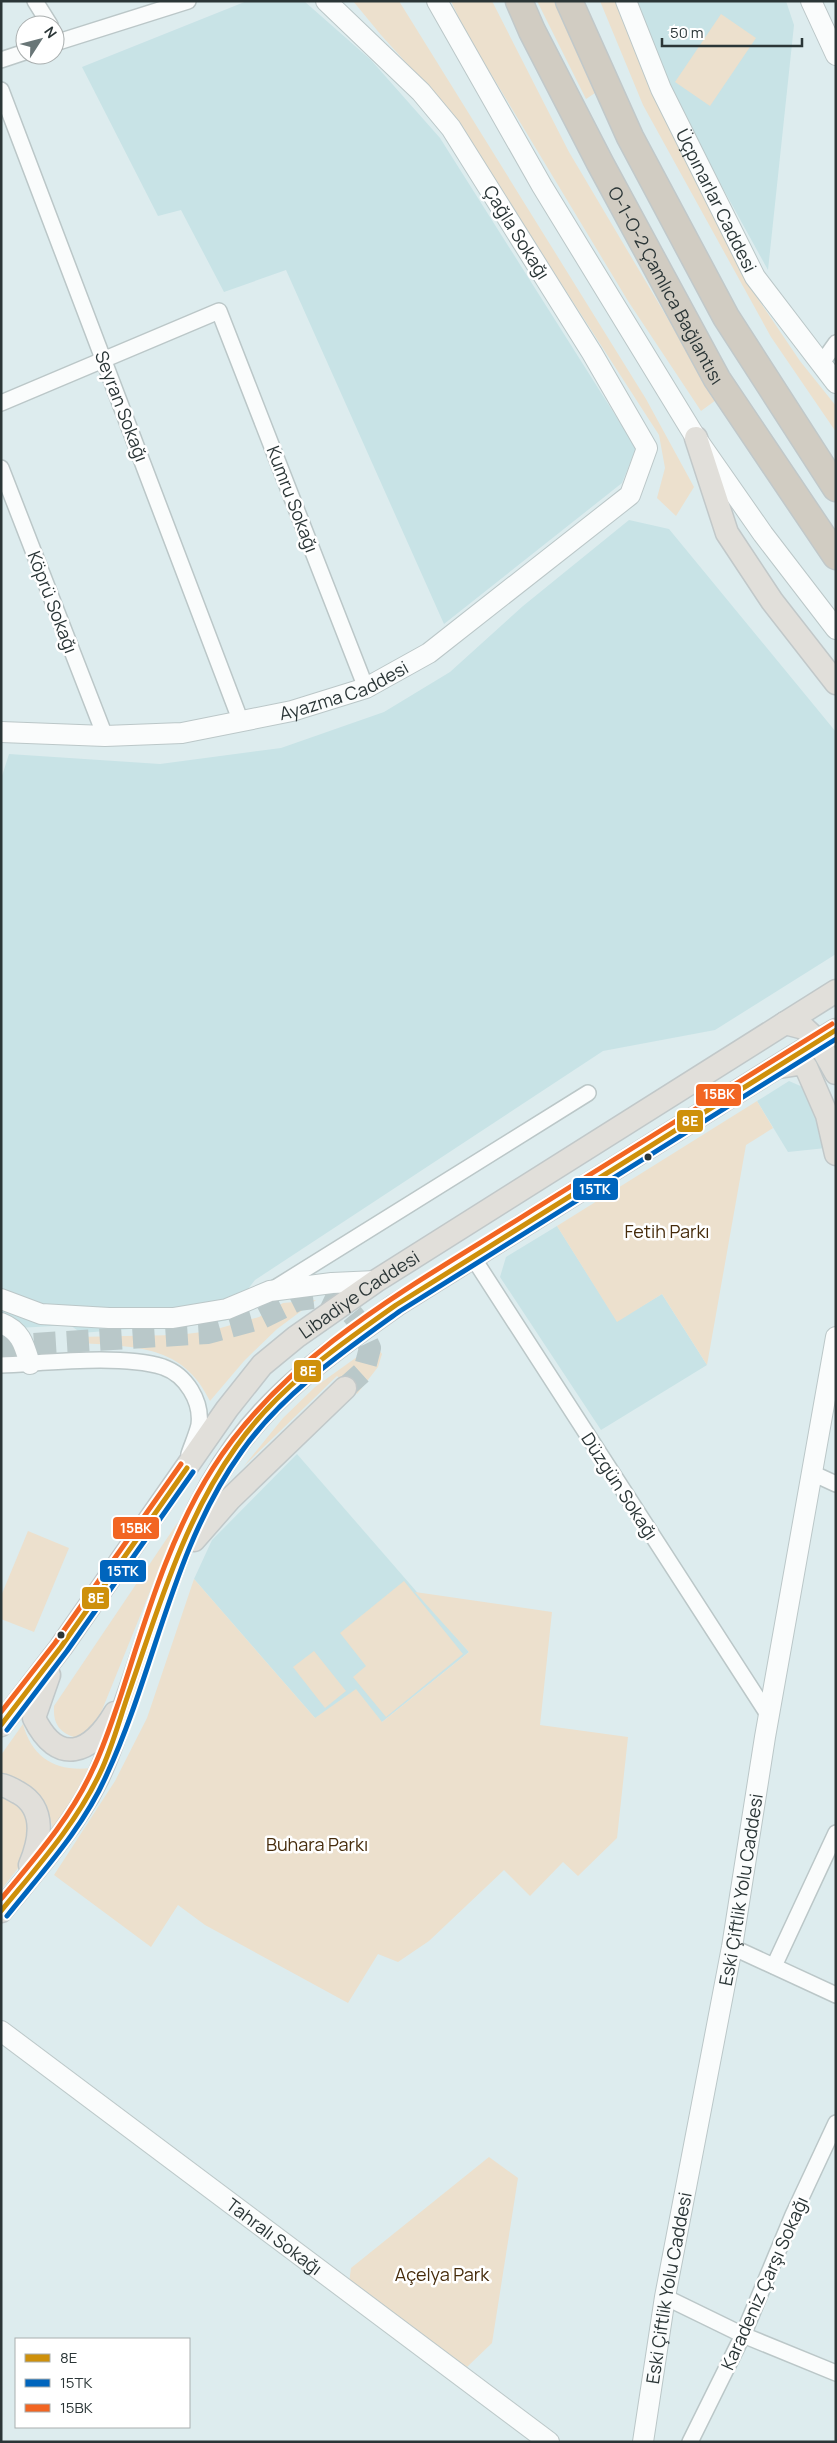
<svg xmlns="http://www.w3.org/2000/svg" width="837" height="2443" font-family="Manrope,sans-serif">
<rect width="100%" height="100%" fill="#ddecee"/>
<g fill="#c8e3e6">
<path d="M247 1H304L371 60 440 138 636 448 622 483 444 624 286 270 224 292 181 210 158 216 82 67Z"/>
<path d="M636 1H786L794 25 768 270 663 80Z"/>
<path d="M629 520 669 529 836 732V954L715 1030 603 1051 255 1280 244 1294 243 1317 218 1322 81 1333 70 1325 1 1329V779L9 754 160 764 281 748 384 712 450 672 523 606Z"/>
<path d="M789 1081 805 1088 826 1127V1148L788 1152 757 1101Z"/>
<path d="M557 1226 617 1321 662 1294 707 1365 601 1430 500 1277 506 1257Z"/>
<path d="M297 1454 469 1652 382 1722 315 1718 194 1579 212 1540Z"/>
</g>
<g fill="#ece0cd">
<path d="M353 1H399L646 399 694 487 676 516 657 498 665 468 659 435 449 110 381 35Z"/>
<path d="M451 1H492L569 152 716 400 701 411 628 301 465 31Z"/>
<path d="M537 1H555L595 93 586 99Z"/>
<path d="M600 1H620L746 281 800 361 836 406V432L771 337 643 105Z"/>
<path d="M721 14 756 38 710 106 675 82Z"/>
<path d="M757 1101 773 1128 746 1145 707 1365 662 1294 617 1322 557 1226Z"/>
<path d="M316 1300 277 1329 244 1361 210 1401C183 1345 137 1347 81 1343L75 1337 178 1335 210 1331 259 1317 283 1303Z"/>
<path d="M375 1344 382 1354 378 1367 357 1394 337 1376 244 1466 283 1418 315 1387Z"/>
<path d="M178 1522 96 1725 77 1738C60 1733 53 1725 54 1706Z"/>
<path d="M28 1531 69 1548 34 1632 1 1619V1596Z"/>
<path d="M194 1579 315 1718 356 1689 382 1722 469 1652 415 1592 552 1612 540 1725 628 1737 617 1838 578 1876 563 1862 530 1896 504 1870 429 1941 398 1962 378 1954 348 2003 205 1925 178 1905 151 1947 54 1875 115 1781 147 1718Z"/>
<path d="M404 1581 463 1654 386 1717 353 1677 366 1666 340 1633Z"/>
<path d="M314 1651 346 1691 325 1708 293 1667Z"/>
<path d="M23 1724C32 1758 56 1772 91 1768L53 1832C48 1799 36 1781 1 1775V1755Z"/>
<path d="M1 1797H11L22 1808 30 1821 26 1858 1 1890Z"/>
<path d="M489 2157 518 2178 492 2343 467 2367 349 2283 351 2268Z"/>
</g>
<g fill="none" stroke-linecap="round" stroke-linejoin="round">
<path stroke="#b9c8c9" stroke-width="22" stroke-dasharray="22 11" stroke-linecap="butt" d="M1 1346 208 1333 262 1318 298 1300 322 1297 348 1309 357 1320 370 1348 364 1371 345 1388"/>
<g stroke="#bbc7c8" stroke-width="18">
<g id="street">
<path d="M35 1 50 25"/>
<path d="M55 43 188 1"/>
<path d="M1 60 25 52"/>
<path d="M1 90 241 722"/>
<path d="M821 364 836 343"/>
<path d="M1 403 219 311 366 688"/>
<path d="M1 468 105 736"/>
<path d="M472 1256 769 1716"/>
<path d="M275 1288 588 1093"/>
<path d="M1 1365C46 1363 120 1354 163 1367 186 1375 202 1401 199 1425 197 1434 192 1445 189 1454"/>
<path d="M812 1473 836 1484"/>
<path d="M732 1947 836 1995"/>
<path d="M774 1966 836 1833"/>
<path d="M665 2297 743 2335 836 2373"/>
<path d="M690 2442 743 2335 793 2215 836 2123"/>
</g>
</g>
<g stroke="#bbc7c8" stroke-width="22">
<g id="secondary">
<path d="M437 1 542 186 696 438 763 534 836 629"/>
<path id="s1" d="M626 1 661 89 755 277 836 383"/>
<path d="M811 1 836 55"/>
<path id="s2" d="M1 732 105 736 182 733 292 711 366 688 429 653 630 495 647 448 592 353 451 128 421 92 326 1"/>
<path d="M1 1299 41 1314 109 1318H173L227 1309 270 1291 332 1283 376 1281"/>
<path d="M1 1323C21 1331 24 1344 30 1364"/>
<path id="s3" d="M1 2031 549 2442"/>
<path id="s4" d="M643 2442 665 2297 732 1947 765 1737 836 1337"/>
</g>
</g>
<g stroke="#c1c8c9" stroke-width="25">
<g id="primary">
<path d="M696 438 727 533 772 601 836 683"/>
<path d="M785 1023 804 1028 818 1041 836 1073"/>
<path d="M779 1067 798 1064 806 1067 827 1115 836 1154"/>
<path d="M194 1540 230 1499 345 1388"/>
<path d="M49 1675 34 1718C58 1767 91 1754 115 1713"/>
<path id="s5" d="M1 1725 61 1647 227 1409 262 1365 296 1337 376 1281 836 991"/>
<path d="M1 1785C8 1786 13 1790 19 1793 47 1809 40 1841 30 1865"/>
<path d="M1 1911C32 1873 73 1827 95 1783 108 1758 117 1729 126 1702 157 1615 181 1522 236 1446 279 1387 337 1347 396 1305L836 1030"/>
</g>
</g>
<g stroke="#c1c8c9" stroke-width="29">
<g id="highway">
<path id="s6" d="M519 1 532 31 600 163 717 379 836 556"/>
<path d="M569 1 630 137 726 317 836 488"/>
</g>
</g>
<use href="#street" stroke="#fafcfc" stroke-width="15"/>
<use href="#secondary" stroke="#fafcfc" stroke-width="20"/>
<use href="#primary" stroke="#e1dfda" stroke-width="22"/>
<use href="#highway" stroke="#d1ccc2" stroke-width="26"/>
<g stroke="#fff" stroke-width="9">
<g id="bus-1">
<path d="M1 1725 61 1647 187 1468"/>
<path d="M1 1911C37 1867 76 1824 100 1773 112 1748 119 1721 128 1695 158 1610 183 1521 236 1447 277 1388 338 1346 396 1305L836 1030"/>
</g>
</g>
<g stroke="#fff" stroke-width="9">
<g id="bus-2">
<path d="M7 1730 67 1651 193 1472"/>
<path d="M7 1916C43 1871 84 1827 107 1774 156 1668 172 1548 242 1451 283 1393 343 1352 400 1311L836 1039"/>
</g>
</g>
<g stroke="#fff" stroke-width="9">
<g id="bus-3">
<path d="M1 1712 55 1643 181 1464"/>
<path d="M1 1899C34 1859 70 1819 92 1771 103 1749 111 1724 119 1701 145 1622 168 1538 213 1468 288 1350 418 1283 533 1210 633 1148 732 1086 832 1024"/>
</g>
</g>
<use href="#bus-1" stroke="#ce900b" stroke-width="5"/>
<use href="#bus-2" stroke="#0065bd" stroke-width="5"/>
<use href="#bus-3" stroke="#f26522" stroke-width="5"/>
</g>
<g fill="#2b3637" stroke="#fff" stroke-width="2">
<circle cx="648" cy="1157" r="4.5"/>
<circle cx="61" cy="1635" r="4.5"/>
</g>
<g text-anchor="middle" dominant-baseline="central" stroke-width="5" stroke-linejoin="round" paint-order="stroke">
<g font-size="18" fill="#2b3637" stroke="#fff">
<text stroke="none"><textPath href="#s1" startOffset="219">Üçpınarlar Caddesi</textPath></text>
<text transform="translate(517 232) rotate(58)">Çağla Sokağı</text>
<text stroke="none"><textPath href="#s6" startOffset="320">O-1-O-2 Çamlıca Bağlantısı</textPath></text>
<text transform="translate(122 406) rotate(69)">Seyran Sokağı</text>
<text transform="translate(293 499) rotate(69)">Kumru Sokağı</text>
<text transform="translate(53 602) rotate(69)">Köprü Sokağı</text>
<text stroke="none"><textPath href="#s2" startOffset="349">Ayazma Caddesi</textPath></text>
<text stroke="none"><textPath href="#s5" startOffset="565">Libadiye Caddesi</textPath></text>
<text transform="translate(620 1486) rotate(57)">Düzgün Sokağı</text>
<text stroke="none"><textPath href="#s4" startOffset="561">Eski Çiftlik Yolu Caddesi</textPath></text>
<text stroke="none"><textPath href="#s3" startOffset="342">Tahralı Sokağı</textPath></text>
<text transform="translate(764 2283) rotate(-66)">Karadeniz Çarşı Sokağı</text>
<text stroke="none"><textPath href="#s4" startOffset="156">Eski Çiftlik Yolu Caddesi</textPath></text>
</g>
<g font-size="18" fill="#462c0c" stroke="#fff">
<text x="667" y="1231">Fetih Parkı</text>
<text x="317" y="1844">Buhara Parkı</text>
<text x="442" y="2274">Açelya Park</text>
</g>
</g>
<g stroke="#fff" stroke-width="2">
<rect x="695" y="1083" width="47" height="24" rx="5" fill="#f26522"/>
<rect x="676" y="1109" width="28" height="24" rx="5" fill="#ce900b"/>
<rect x="572" y="1177" width="47" height="24" rx="5" fill="#0065bd"/>
<rect x="293" y="1359" width="29" height="24" rx="5" fill="#ce900b"/>
<rect x="112" y="1516" width="48" height="24" rx="5" fill="#f26522"/>
<rect x="99" y="1559" width="48" height="24" rx="5" fill="#0065bd"/>
<rect x="81" y="1586" width="29" height="24" rx="5" fill="#ce900b"/>
</g>
<g font-size="14" text-anchor="middle" font-weight="bold" fill="#fff">
<text x="719" y="1099">15BK</text>
<text x="690" y="1126">8E</text>
<text x="595" y="1194">15TK</text>
<text x="308" y="1376">8E</text>
<text x="136" y="1533">15BK</text>
<text x="123" y="1576">15TK</text>
<text x="96" y="1603">8E</text>
</g>
<rect width="837" height="2443" fill="none" stroke="#2b3637" stroke-width="5"/>
<rect x="15" y="2338" width="175" height="90" fill="#ffffff" stroke="#aaafaf"/>
<rect x="25" y="2354" width="25" height="8" fill="#ce900b" stroke="#aaafaf"/>
<text x="60" y="2363" font-size="15" fill="#2b3637">8E</text>
<rect x="25" y="2379" width="25" height="8" fill="#0065bd" stroke="#aaafaf"/>
<text x="60" y="2388" font-size="15" fill="#2b3637">15TK</text>
<rect x="25" y="2404" width="25" height="8" fill="#f26522" stroke="#aaafaf"/>
<text x="60" y="2413" font-size="15" fill="#2b3637">15BK</text>
<g transform="translate(40 40) rotate(54)"><circle r="24" fill="#ffffff" stroke="#aaafaf"/>
<path d="M0-4L9 19L0 12L-9 19Z" fill="#697677"/>
<text y="-8" font-size="14" font-weight="bold" text-anchor="middle" fill="#2b3637">N</text>
</g>
<path d="M662 38v8h140v-8" fill="none" stroke="#2b3637" stroke-width="2.5"/>
<text x="670" y="38" font-size="15" fill="#2b3637" stroke="#ffffff" stroke-width="4" paint-order="stroke">50 m</text>
</svg>
